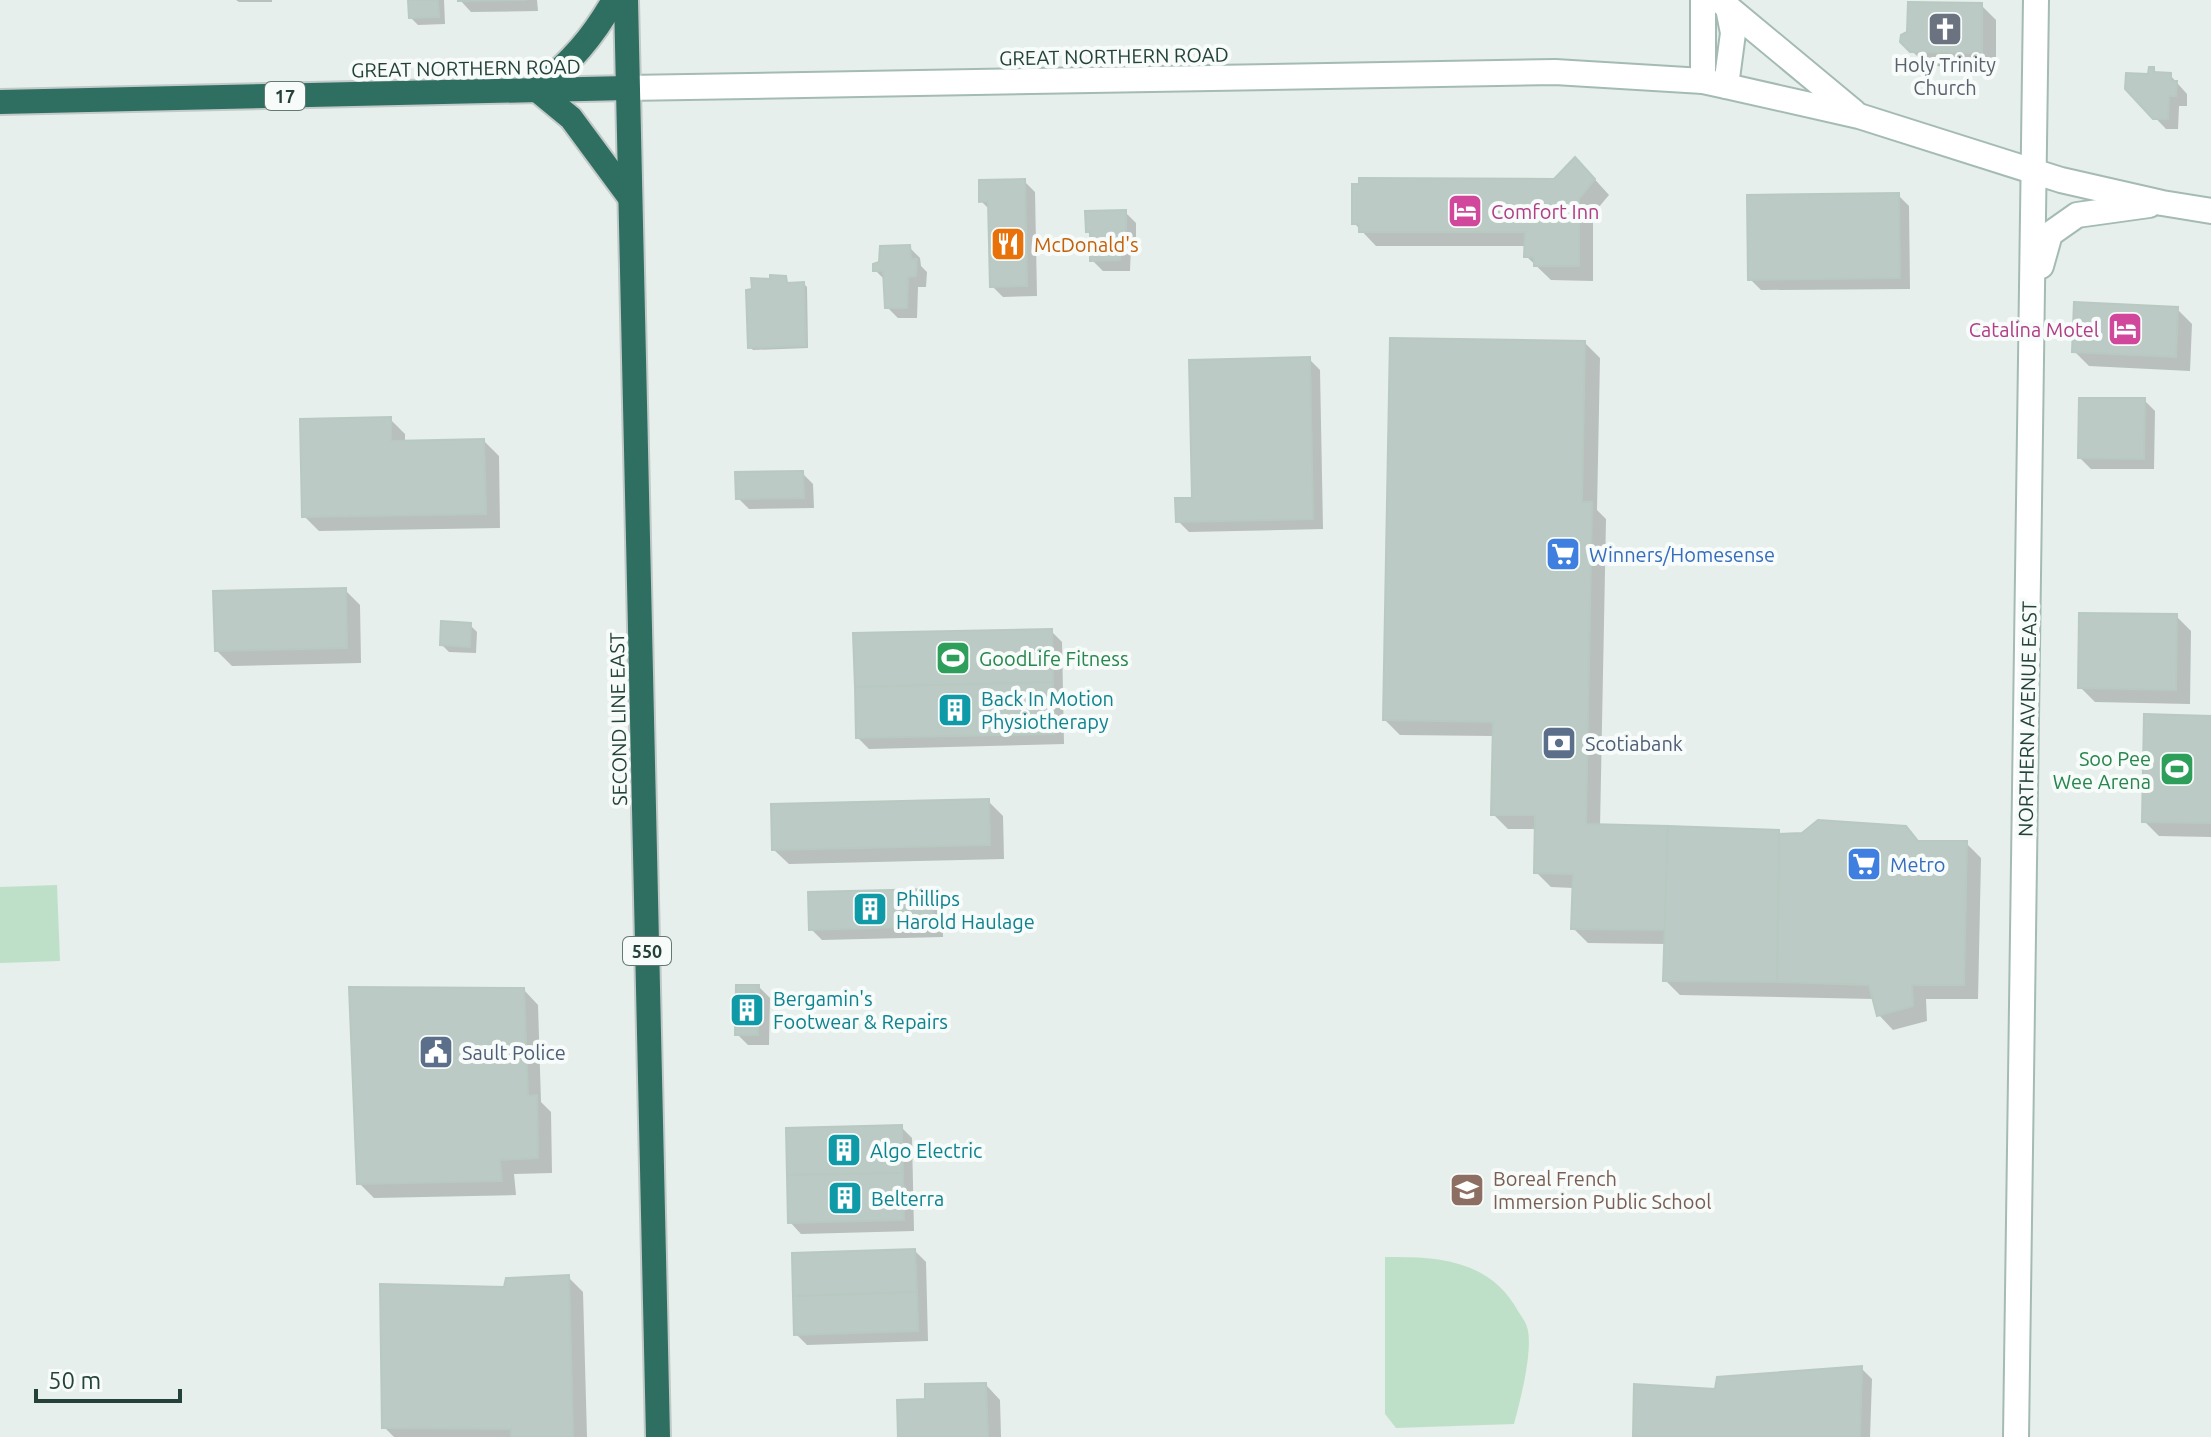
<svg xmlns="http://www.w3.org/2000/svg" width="2211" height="1437" font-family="Ubuntu,sans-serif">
<rect width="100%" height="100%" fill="#e6efeb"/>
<g fill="#bfe0c8">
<path d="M57 885 60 961 0 963V887Z"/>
<path d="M1385 1257C1438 1256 1490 1260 1518 1311 1521 1316 1526 1322 1527 1327 1534 1348 1520 1402 1514 1424L1396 1428 1385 1414Z"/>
</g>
<g fill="#0003">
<path d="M236 0H272V2H239Z"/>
<path d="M410 0H444L445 24 418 25 411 18Z"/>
<path d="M460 0H537L538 11 471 12Z"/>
<path d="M1981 5 1996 20V67L1927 66 1902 41Z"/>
<path d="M2153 69 2159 74 2170 75 2187 94V106H2179L2178 129H2166L2127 88 2150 76Z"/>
<path d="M1590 174 1609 195 1593 214V281L1551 280 1526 256V246H1376L1354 223Z"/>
<path d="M1024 181 1035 192 1037 296 1003 297 992 286 990 210 981 201Z"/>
<path d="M1898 195 1909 206 1910 289 1761 290 1750 279Z"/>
<path d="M1125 212 1136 223V244L1131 245 1130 271H1103L1092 260V236L1088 231Z"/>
<path d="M909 247 920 258 921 266 927 272 926 287H918L917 318H898L887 307 886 281 875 270Z"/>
<path d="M785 278 789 285 804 284 807 287 808 348 753 350 750 347Z"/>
<path d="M2177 309 2192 324 2190 371 2089 366 2074 351Z"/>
<path d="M1585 343 1600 358 1597 510 1606 519 1600 827 1778 832 1782 836 1966 843 1981 858 1978 999H1926L1927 1021 1893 1030 1879 1015 1874 999 1680 995 1665 980 1667 944 1588 943 1573 928 1574 888 1551 887 1536 872 1537 829H1508L1493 814 1494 736 1400 735 1385 720Z"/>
<path d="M1309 359 1320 370 1323 529 1189 532 1178 521Z"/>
<path d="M2144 400 2155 411 2154 469H2091L2080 458Z"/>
<path d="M390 419 405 434V443L484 441 499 456 500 528 319 531 304 516Z"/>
<path d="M802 473 813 484 814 508 749 509 738 498Z"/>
<path d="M345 590 360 605 361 663 232 666 217 651Z"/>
<path d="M2176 616 2191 631 2190 704 2095 702 2080 687Z"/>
<path d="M470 625 477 632 476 653 449 652 442 645Z"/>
<path d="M1051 631 1062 642 1064 744 869 749 858 738Z"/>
<path d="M2211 718V837L2159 836 2144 821Z"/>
<path d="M988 801 1003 816 1004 859 789 864 774 850Z"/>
<path d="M931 891 942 902 943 937 822 940 811 929Z"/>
<path d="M759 987 770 998 769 1045H748L737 1034Z"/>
<path d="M524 990 538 1005 541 1102 551 1112 552 1173 514 1174 516 1195 374 1198 359 1183Z"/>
<path d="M901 1127 912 1138 914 1231 801 1234 790 1222Z"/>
<path d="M915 1251 926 1262 928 1341 807 1345 796 1334Z"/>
<path d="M568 1277 583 1292 587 1437H394L384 1427 506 1289Z"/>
<path d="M1861 1368 1872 1379 1870 1437H1635L1717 1391Z"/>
<path d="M986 1385 1000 1400 1001 1437H900L927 1401Z"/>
</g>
<g fill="#bbcac4" stroke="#b8c9c2" stroke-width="2">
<path d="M408 0H438L439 17 409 18Z"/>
<path d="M458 0H527L458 1Z"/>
<path d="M1908 2 1982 3V53L1910 52 1900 42 1901 35 1907 32Z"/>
<path d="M2149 67H2154V72L2171 73V81H2177L2176 96H2169L2168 119H2153L2125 89 2126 73 2148 74Z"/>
<path d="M1575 157 1595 179 1579 199V266H1534V257H1524L1525 232H1359V224H1352V184H1359V178L1554 179Z"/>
<path d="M1025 179 1027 286 990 287 988 201 979 202V180Z"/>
<path d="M1899 193 1900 278 1748 280 1747 195Z"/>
<path d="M1126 210V234H1121L1120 260 1090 261V232H1086L1085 211Z"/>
<path d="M910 245 911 259H917L916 276 908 277 907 308H885L883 271H873V264L879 262 880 246Z"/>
<path d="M770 275 786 276 787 283 804 282 806 346 748 348 746 290 752 289 751 278 770 279Z"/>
<path d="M2074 302 2178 307 2176 357 2072 352Z"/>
<path d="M1390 338 1585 341 1582 502H1592L1586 824 1668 826 1666 930 1571 929 1573 874 1534 873 1535 815H1491L1493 722 1383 720Z"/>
<path d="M1310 357 1313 519 1176 522 1175 498H1192L1189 360Z"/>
<path d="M2079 398H2145L2144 459 2078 458Z"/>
<path d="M391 417V441L484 439 486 514 302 517 300 419Z"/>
<path d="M803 471 804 498 736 499 735 472Z"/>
<path d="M346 588 347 648 215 651 213 591Z"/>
<path d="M2079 613 2177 614 2176 690 2078 688Z"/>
<path d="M441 621 471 623 470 647 440 645Z"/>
<path d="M1052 629 1053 682 855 687 853 633Z"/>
<path d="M1053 682 1054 734 856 738 855 687Z"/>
<path d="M2144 714 2211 716V823L2142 822Z"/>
<path d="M989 799 990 845 772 850 771 804Z"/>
<path d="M1818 820 1906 826 1918 841H1967L1964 985H1912L1913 1006 1877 1016 1869 985 1777 982 1779 834 1802 833Z"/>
<path d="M1668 826 1779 830 1777 982 1663 981Z"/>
<path d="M932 889 933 926 809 930 808 892Z"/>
<path d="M736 985H759L758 1035H735Z"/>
<path d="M349 987 524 988 528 1096 537 1095 538 1158 500 1160 502 1181 357 1184Z"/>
<path d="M902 1125 903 1173 787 1175 786 1128Z"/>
<path d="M903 1173 904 1220 788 1223 787 1175Z"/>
<path d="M915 1249 917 1292 793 1296 792 1253Z"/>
<path d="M569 1275 573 1437H511V1429L382 1428 380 1284 504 1287 506 1278Z"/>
<path d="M917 1292 918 1331 794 1335 793 1296Z"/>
<path d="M1862 1366 1860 1437H1633L1634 1384 1715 1389 1717 1377Z"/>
<path d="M986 1383 988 1437H898L897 1400 925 1399V1384Z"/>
</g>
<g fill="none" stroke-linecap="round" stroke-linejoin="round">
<g stroke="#a4bbb3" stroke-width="28">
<g id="secondary">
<path d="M1719 0 1854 112"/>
<path d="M1703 81V0"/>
<path d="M1726 86 1733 33 1728 8"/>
<path d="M627 88 1555 72 1703 81 1726 86 1859 116 2061 180 2162 203 2211 211"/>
<path d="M2041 266 2050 234 2077 215 2149 205"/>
<path d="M2016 1437 2036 0"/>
</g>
</g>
<g stroke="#c2cac8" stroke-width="28">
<g id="highway">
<path d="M626 0 658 1437"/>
<path d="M537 90 571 118 630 198"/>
<path d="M537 90C572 60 591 40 614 0"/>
<path d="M0 102 627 88"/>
</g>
</g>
<use href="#secondary" stroke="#fff" stroke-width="24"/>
<use href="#highway" stroke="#2f6f62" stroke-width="24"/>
</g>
<defs>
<g id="church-square" transform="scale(1.8)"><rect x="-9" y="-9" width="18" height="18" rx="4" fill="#6b7280" stroke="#f7fbf9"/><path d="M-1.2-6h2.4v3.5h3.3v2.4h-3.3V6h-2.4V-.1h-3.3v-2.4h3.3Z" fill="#fff"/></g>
<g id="hotel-square" transform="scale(1.8)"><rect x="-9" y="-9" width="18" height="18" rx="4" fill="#d1479c" stroke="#f7fbf9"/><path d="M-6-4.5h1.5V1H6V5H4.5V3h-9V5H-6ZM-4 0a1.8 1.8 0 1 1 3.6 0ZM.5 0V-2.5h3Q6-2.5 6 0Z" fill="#fff"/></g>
<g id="restaurant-square" transform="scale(1.8)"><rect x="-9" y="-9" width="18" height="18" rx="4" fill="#e8710a" stroke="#f7fbf9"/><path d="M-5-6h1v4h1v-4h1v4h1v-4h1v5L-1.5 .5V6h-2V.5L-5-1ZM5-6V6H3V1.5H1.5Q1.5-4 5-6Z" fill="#fff"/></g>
<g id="supermarket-square" transform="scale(1.8)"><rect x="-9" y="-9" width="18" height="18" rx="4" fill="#3f7fe0" stroke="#f7fbf9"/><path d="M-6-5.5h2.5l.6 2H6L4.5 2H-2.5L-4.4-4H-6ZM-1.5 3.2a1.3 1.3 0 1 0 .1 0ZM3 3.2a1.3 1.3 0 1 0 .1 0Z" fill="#fff"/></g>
<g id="stadium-square" transform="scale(1.8)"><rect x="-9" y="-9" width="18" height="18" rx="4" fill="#2e9e5b" stroke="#f7fbf9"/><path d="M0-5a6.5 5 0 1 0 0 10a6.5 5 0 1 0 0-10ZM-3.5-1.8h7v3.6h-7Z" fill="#fff"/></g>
<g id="building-square" transform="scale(1.8)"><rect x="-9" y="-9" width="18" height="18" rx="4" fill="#0f9aa8" stroke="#f7fbf9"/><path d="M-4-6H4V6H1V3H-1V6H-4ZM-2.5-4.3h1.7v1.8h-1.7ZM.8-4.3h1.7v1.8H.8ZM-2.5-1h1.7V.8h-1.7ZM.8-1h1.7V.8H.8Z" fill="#fff"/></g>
<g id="bank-square" transform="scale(1.8)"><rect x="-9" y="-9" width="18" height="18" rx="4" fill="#5c6f8a" stroke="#f7fbf9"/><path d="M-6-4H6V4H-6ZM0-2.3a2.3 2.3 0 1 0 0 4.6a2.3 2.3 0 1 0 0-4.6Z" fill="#fff"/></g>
<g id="civic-square" transform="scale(1.8)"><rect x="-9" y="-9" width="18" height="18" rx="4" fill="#5c6f8a" stroke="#f7fbf9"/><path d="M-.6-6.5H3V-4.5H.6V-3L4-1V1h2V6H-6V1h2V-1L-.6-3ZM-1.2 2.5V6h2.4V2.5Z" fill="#fff"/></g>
<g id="school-square" transform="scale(1.8)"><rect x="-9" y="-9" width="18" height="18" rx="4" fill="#8d6e63" stroke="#f7fbf9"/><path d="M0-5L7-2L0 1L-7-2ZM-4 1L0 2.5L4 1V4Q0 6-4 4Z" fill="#fff"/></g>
</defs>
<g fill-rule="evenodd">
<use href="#church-square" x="1945" y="29"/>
<use href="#hotel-square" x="1465" y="211"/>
<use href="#restaurant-square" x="1008" y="244"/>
<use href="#hotel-square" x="2125" y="329"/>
<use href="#supermarket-square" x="1563" y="554"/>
<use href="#stadium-square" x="953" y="658"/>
<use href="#building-square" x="955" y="710"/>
<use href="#bank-square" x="1559" y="743"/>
<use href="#stadium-square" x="2177" y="769"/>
<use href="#supermarket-square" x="1864" y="864"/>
<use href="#building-square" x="870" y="909"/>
<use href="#building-square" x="747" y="1010"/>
<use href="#civic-square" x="436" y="1052"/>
<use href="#building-square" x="844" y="1150"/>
<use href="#school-square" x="1467" y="1190"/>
<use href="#building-square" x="845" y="1198"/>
</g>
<g text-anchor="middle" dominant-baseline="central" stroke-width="8" stroke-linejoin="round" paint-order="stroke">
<g fill="#f7fbf9" stroke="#637a73" stroke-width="2">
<rect x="265" y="82" width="40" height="28" rx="6"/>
<rect x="623" y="937" width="48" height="28" rx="6"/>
</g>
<g font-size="18" font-weight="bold" fill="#24423a">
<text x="285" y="96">17</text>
<text x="647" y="951">550</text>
</g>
<g font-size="20" fill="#24423a" stroke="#f7fbf9">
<text transform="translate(1114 56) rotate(-1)">GREAT NORTHERN ROAD</text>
<text transform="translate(466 68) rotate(-1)">GREAT NORTHERN ROAD</text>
<text transform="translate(618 719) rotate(-91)">SECOND LINE EAST</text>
<text transform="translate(2027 719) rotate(-89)">NORTHERN AVENUE EAST</text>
</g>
<g font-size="20" fill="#5b616d" stroke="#f7fbf9">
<text x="1945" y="64">Holy Trinity<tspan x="1945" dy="23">Church</tspan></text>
</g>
<g font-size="20" fill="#b23c85" stroke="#f7fbf9" text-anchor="start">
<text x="1491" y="211">Comfort Inn</text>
<text x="2099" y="329" text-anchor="end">Catalina Motel</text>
</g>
<g font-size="20" fill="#c56008" stroke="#f7fbf9" text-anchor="start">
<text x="1034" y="244">McDonald's</text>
</g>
<g font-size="20" fill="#366cbe" stroke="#f7fbf9" text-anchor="start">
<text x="1589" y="554">Winners/Homesense</text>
<text x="1890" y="864">Metro</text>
</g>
<g font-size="20" fill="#27864d" stroke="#f7fbf9" text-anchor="start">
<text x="979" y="658">GoodLife Fitness</text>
<text x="2151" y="758" text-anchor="end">Soo Pee<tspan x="2151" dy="23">Wee Arena</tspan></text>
</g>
<g font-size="20" fill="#0d838f" stroke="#f7fbf9" text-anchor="start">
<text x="981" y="698">Back In Motion<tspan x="981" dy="23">Physiotherapy</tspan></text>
<text x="896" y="898">Phillips<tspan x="896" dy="23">Harold Haulage</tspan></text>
<text x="773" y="998">Bergamin's<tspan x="773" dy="23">Footwear &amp; Repairs</tspan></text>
<text x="870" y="1150">Algo Electric</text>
<text x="871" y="1198">Belterra</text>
</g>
<g font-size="20" fill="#4e5e75" stroke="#f7fbf9" text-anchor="start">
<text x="1585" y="743">Scotiabank</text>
<text x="462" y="1052">Sault Police</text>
</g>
<g font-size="20" fill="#785e54" stroke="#f7fbf9" text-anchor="start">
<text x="1493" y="1178">Boreal French<tspan x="1493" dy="23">Immersion Public School</tspan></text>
</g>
</g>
<path d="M36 1389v12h144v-12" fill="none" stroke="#24423a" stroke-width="4"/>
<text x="48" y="1389" font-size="24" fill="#24423a" stroke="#f7fbf9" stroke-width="6" paint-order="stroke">50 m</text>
</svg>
